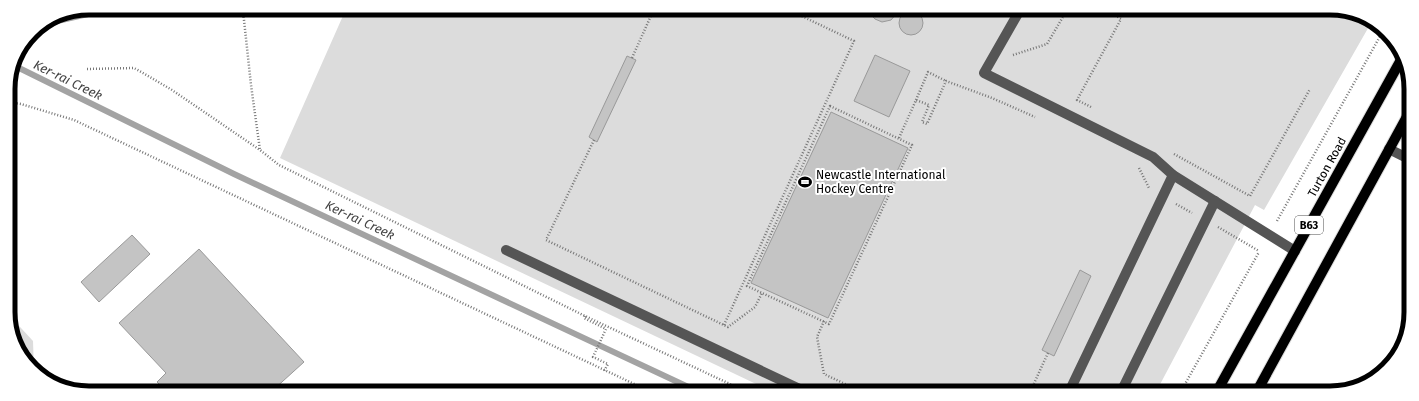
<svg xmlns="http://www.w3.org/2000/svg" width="1419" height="401" font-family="'Fira Sans',sans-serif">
<rect width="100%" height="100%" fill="#fff"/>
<g fill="#dcdcdc">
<path d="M346 9 1351 11 1371 23 1264 210 1255 205 1156 392H773L280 158Z"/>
<path d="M9 315 33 341 34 371 32 369 10 327Z"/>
</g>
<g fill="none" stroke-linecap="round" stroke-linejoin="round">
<g stroke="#a3a3a3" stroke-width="6">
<path d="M44 24 114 8"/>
<path d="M13 65 234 174 699 392"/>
</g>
</g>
<g fill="#c4c4c4" stroke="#999">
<path d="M871 10H897V13L891 20 882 22 875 19 872 16Z"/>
<circle cx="911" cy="23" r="12"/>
<path d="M875 55 910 71 889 117 854 101Z"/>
<path d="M627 56 636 60 597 142 589 137Z"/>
<path d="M831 112 908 148 828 318 751 283Z"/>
<path d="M132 235 150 254 99 302 81 282Z"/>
<path d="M199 249 304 362 272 391H184L178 385 172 390H165L157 382 166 373 119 323Z"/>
<path d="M1080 270 1091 276 1054 356 1042 350Z"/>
</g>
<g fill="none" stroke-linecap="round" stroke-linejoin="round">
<g stroke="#dbdbdb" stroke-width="12">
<g id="major">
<path d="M1216 393 1402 58"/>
<path d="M1256 393 1409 113"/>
</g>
</g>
<g stroke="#777" stroke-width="2.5" stroke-dasharray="1 2" stroke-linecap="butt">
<path d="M242 8 244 20 251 85 260 150"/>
<path d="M1117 16 1120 10"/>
<path d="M1013 55 1047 44 1067 10"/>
<path d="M632 58 654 9"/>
<path d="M87 69 134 68 143 73 172 90 260 150 279 165 585 316 747 392"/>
<path d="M916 100 928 72 946 81"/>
<path d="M8 102 21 104 74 120 649 391"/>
<path d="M830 106 912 145 829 324 747 286Z"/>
<path d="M1091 107 1077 100 1121 19 1107 10"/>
<path d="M899 138 916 100 929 105 922 122 927 124 946 81 992 98 1035 117"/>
<path d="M594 140 546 240 728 327 755 307 762 293"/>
<path d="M1174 154 1250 196 1310 89"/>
<path d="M1139 168 1149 188 1150 189"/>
<path d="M1408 182H1409"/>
<path d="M1176 204 1192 213"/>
<path d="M1277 221 1383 31"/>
<path d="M1218 227 1259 251"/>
<path d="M585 316 584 318 606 329 593 357 608 364 604 371"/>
<path d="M824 321 817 337 824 374 862 392"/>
<path d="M724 325 854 41 789 10"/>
<path d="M1030 392 1048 353"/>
<path d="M1180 393 1259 252"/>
</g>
<g stroke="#555" stroke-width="10">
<path d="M1020 10 984 73 1153 157 1173 175 1295 251"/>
<path d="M1389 149 1409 159"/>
<path d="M506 250 806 392"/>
<path d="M1069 392 1173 175"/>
<path d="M1121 392 1215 201"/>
</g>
<use href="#major" stroke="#000" stroke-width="10"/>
</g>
<defs>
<g id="stadium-bare" transform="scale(1.08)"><path d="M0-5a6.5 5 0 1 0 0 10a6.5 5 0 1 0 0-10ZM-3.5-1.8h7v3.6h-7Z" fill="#000" stroke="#fff" stroke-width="2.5" paint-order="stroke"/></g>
</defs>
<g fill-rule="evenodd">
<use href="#stadium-bare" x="805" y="182"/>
</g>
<g text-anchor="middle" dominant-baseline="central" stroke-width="4" stroke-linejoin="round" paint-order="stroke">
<rect fill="#fff" stroke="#4c4c4c" stroke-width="1" x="1295" y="216" width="28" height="18" rx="3"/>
<g font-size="11" font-weight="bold" fill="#000">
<text x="1309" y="225">B63</text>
</g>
<g font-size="12" fill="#000" stroke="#fff">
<text transform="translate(1327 167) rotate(-61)">Turton Road</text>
</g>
<g font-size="12" fill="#000" stroke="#fff" text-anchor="start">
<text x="816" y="175">Newcastle International<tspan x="816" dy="14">Hockey Centre</tspan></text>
</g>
<g font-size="13" font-style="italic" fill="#444" stroke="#fff">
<text transform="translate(68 80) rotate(26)">Ker-rai Creek</text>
<text transform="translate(360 220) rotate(25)">Ker-rai Creek</text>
</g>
</g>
<path d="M0 0H1419V401H0ZM89 15H1330A74 74 0 0 1 1404 89V312A74 74 0 0 1 1330 386H89A74 74 0 0 1 15 312V89A74 74 0 0 1 89 15Z" fill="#fff" fill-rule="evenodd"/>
<path fill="none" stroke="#000" stroke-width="5" d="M89 15H1330A74 74 0 0 1 1404 89V312A74 74 0 0 1 1330 386H89A74 74 0 0 1 15 312V89A74 74 0 0 1 89 15Z"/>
</svg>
